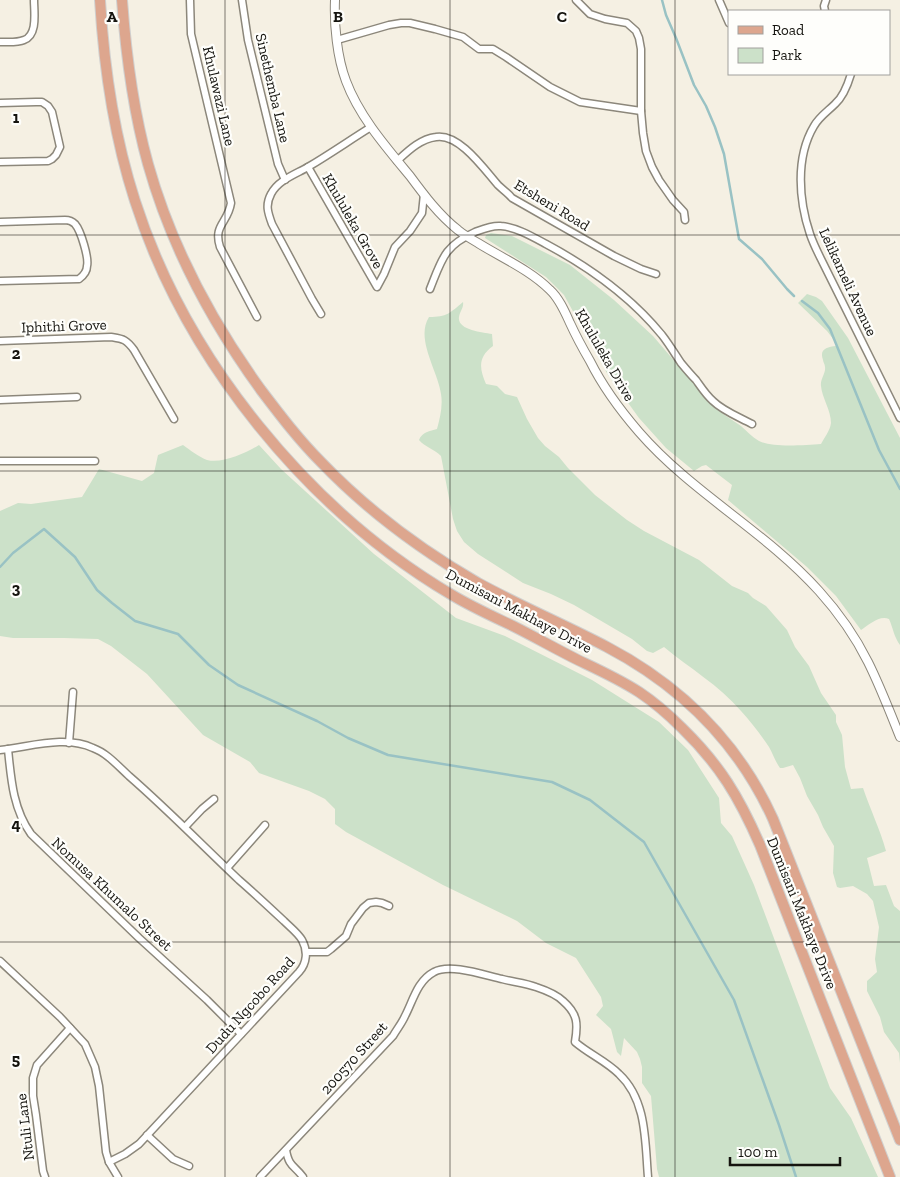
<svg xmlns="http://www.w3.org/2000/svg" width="900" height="1177" font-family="'Zilla Slab',serif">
<rect width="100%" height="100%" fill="#f5f0e3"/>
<g fill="#cce1c9">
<path d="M491 233 512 236 570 265 614 300 653 336 712 405C721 413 731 419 741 426 747 431 752 437 759 441 772 448 805 445 821 444 824 438 830 431 831 423 831 410 822 398 821 386 820 379 826 373 825 367 825 364 823 362 823 360 819 349 827 347 836 346L837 344 827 331 798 303 807 294 816 297 822 301 848 338 900 438V645C894 637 893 628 889 619 879 615 869 625 861 630L836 596 807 567 728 500 732 485 706 465 702 466 694 471 666 448 639 418 608 375 564 295 546 277 485 238 486 235Z"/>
<path d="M463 302C464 308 460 311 459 317 457 330 482 332 492 334L493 346C478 357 479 368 486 384L497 386 505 394 517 397 527 419 538 438 545 446 559 457 568 468 595 495 627 520 644 531 699 560 732 586 748 593 753 598 766 606 787 630 795 647 809 666 821 693 836 715V722L842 735 845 767 851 789 863 788C870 809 880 829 886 851L867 858 874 886 886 885 894 906 900 911V1063L899 1053 884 1032 880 1017 867 991V981L877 972 875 959 879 927 873 901 867 894 853 886 840 888 837 887 833 873 834 846 823 827 818 815 807 796 800 778 793 765 783 768H780C775 761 773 754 769 747 761 735 751 722 741 711 719 685 689 668 664 647L653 653 647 651 632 639 574 605 551 594 523 583 478 554 464 542 457 531 453 519 441 456C434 449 425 447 419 440 422 432 430 431 437 429 440 418 443 406 441 394 438 371 415 339 429 317 447 317 450 313 463 302Z"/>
<path d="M183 445C190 450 199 457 207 460 222 464 246 453 259 445L281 469 374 554 456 618 505 636 592 680 659 722 688 750 719 798 721 823 732 836 754 885 830 1088 851 1118 878 1177H659L657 1169 651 1096 642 1083V1067L640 1059 637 1052 624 1038 621 1056 617 1052 611 1029 596 1015 603 1006 601 997 576 958 546 943 517 921 443 885 346 832 335 824V809L325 799 309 791 259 773 250 762 203 735 147 674 111 646 98 639 64 638H13L0 636V511L18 503 31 504 82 497 99 469 142 481 154 473 158 455Z"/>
</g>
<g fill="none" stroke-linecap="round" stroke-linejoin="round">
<g stroke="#99c2c4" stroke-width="2.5">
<path d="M662 0 666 15 676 38 694 85 706 106 715 127 724 154 739 239 762 259 787 289 794 296"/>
<path d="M802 301 818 313 830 329 879 450 900 489"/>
<path d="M0 567 13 553 44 529 75 557 97 590 112 603 135 621 178 634 209 665 238 685 317 721 348 738 388 755 552 782 590 800 644 842 734 1000 779 1125 796 1177"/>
</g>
<g stroke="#8c877b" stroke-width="9">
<g id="minor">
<path d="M190 0 191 34 231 203C228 223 213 225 220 247L257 317"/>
<path d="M242 0 248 40 278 164 285 180"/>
<path d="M576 0 590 14 605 19 627 23 636 31 639 38 641 49V111L643 133 646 151 652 167 659 180 673 200 684 212 685 220"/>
<path d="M719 0 729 23"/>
<path d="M825 11 824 6 826 0"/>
<path d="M337 40 389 25 401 23H410L435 29 463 37 479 49H493L506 57 550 87 580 102 641 111"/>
<path d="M0 42C8 42 17 43 24 40 38 35 34 12 34 0"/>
<path d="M851 74C848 84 843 97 835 104 828 111 819 117 814 126 795 158 799 201 810 234 813 243 817 251 821 259L900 418"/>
<path d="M0 103 36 102H42L48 106 52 112 60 147 56 155 52 159 48 161 0 162"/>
<path d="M397 161C408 151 420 139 436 137 459 133 484 169 498 185 502 189 508 193 512 198L614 256 641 269 656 274"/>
<path d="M308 167 377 287 384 274 395 247 410 231 422 213 424 194"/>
<path d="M0 222 65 220C69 220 72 221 75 224 81 231 89 258 87 266 87 272 83 276 79 279L0 281"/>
<path d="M430 289C442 259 444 246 475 232 483 229 492 225 501 226 516 227 533 237 546 244 589 267 631 297 662 335 669 344 675 354 681 363 686 369 691 375 696 380 701 387 706 395 713 401 723 411 739 417 752 424"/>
<path d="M321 314 312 299 272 224C268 213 265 205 271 194 278 180 296 174 308 167 330 154 350 140 371 127"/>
<path d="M0 341 111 337C123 339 126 339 134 350L174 419"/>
<path d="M0 400 77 397"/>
<path d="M0 461H95"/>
<path d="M69 743 73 692"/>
<path d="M8 749C11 779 13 809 31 834L139 938 207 1000 241 1034"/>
<path d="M0 750C30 747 65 735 93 748 107 753 118 766 129 776 167 809 202 845 239 880 254 893 269 907 284 921 290 927 298 933 302 940 308 951 307 963 299 972L139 1144 125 1154 109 1162"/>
<path d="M185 827 202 809 214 799"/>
<path d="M227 868 265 825"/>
<path d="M306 952H327L331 949 346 936 351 924 363 908 369 903 376 902 382 903 389 906"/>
<path d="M0 961 60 1017 85 1044 95 1067 99 1086 106 1152 109 1162 118 1177"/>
<path d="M147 1135 173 1159 189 1166"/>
<path d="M286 1150C289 1167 294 1165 303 1177"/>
<path d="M45 1177 43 1171 36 1115 33 1096V1078L37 1065 70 1028"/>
<path d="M260 1177 393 1036C397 1029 402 1023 405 1016 413 1001 417 981 434 972 450 963 484 975 502 979 513 982 525 983 536 987 545 990 556 994 563 1001 578 1014 578 1024 575 1042 589 1054 606 1061 619 1074 647 1100 645 1142 648 1177"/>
</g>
</g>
<g stroke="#8c877b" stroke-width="10">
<path id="tertiary" d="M335 0C334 25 337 57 346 81 359 116 386 147 410 176 424 195 439 215 458 230 464 235 471 239 478 243 502 258 530 270 550 290 559 298 565 312 570 323 576 336 583 349 590 361 603 387 620 410 639 432 692 493 765 531 819 591 838 612 855 636 868 662 880 686 890 712 900 737"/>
</g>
<g stroke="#d0d0cf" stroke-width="12">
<g id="primary">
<path d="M100 0C104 68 114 136 135 201 186 360 308 510 452 595 472 607 492 616 513 626 535 637 556 649 578 660 599 670 619 679 639 692 654 702 669 715 682 728 720 765 739 797 760 845L890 1177"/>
<path d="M122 0C126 55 133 110 148 164 171 246 211 321 261 390 280 415 299 440 321 462 367 510 421 550 478 583 520 606 565 625 607 647 681 686 738 742 773 819L900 1140"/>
</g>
</g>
<use href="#minor" stroke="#fff" stroke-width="6"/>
<use href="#tertiary" stroke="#fff" stroke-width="8"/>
<use href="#primary" stroke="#dda68e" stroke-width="10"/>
</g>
<path fill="none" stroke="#15140f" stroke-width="1" stroke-opacity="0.55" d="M225 0V1177M450 0V1177M675 0V1177M0 235H900M0 471H900M0 706H900M0 942H900"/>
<g text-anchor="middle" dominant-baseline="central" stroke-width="4.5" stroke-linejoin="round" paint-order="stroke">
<g font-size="15" fill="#15140f" stroke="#fefefb">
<text transform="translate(273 88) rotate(77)">Sinethemba Lane</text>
<text transform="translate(219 96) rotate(77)">Khulawazi Lane</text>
<text transform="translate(552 205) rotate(31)">Etsheni Road</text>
<text transform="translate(353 221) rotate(60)">Khululeka Grove</text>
<text transform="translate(848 282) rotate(65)">Lelikameli Avenue</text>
<text transform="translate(64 326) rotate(-2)">Iphithi Grove</text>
<text transform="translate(605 355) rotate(60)">Khululeka Drive</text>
<text transform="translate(519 611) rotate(28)">Dumisani Makhaye Drive</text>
<text transform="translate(112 894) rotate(43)">Nomusa Khumalo Street</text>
<text transform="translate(802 913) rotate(68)">Dumisani Makhaye Drive</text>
<text transform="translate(250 1005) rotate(-48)">Dudu Ngcobo Road</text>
<text transform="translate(354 1058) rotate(-48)">200570 Street</text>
<text transform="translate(25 1127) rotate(-97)">Ntuli Lane</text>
</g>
</g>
<g font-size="16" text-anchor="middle" font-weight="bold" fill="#15140f" stroke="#fefefb" stroke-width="4.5" stroke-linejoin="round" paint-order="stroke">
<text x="112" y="22">A</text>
<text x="338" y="22">B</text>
<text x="562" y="22">C</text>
<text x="16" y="123">1</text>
<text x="16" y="359">2</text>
<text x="16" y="594">3</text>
<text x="16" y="830">4</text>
<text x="16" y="1065">5</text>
</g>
<rect x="728" y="10" width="162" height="65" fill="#fefefb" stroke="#a1a09d"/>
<rect x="738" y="26" width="25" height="8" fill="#dda68e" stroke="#a1a09d"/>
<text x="772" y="35" font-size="15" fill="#15140f">Road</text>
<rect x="738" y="48" width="25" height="15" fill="#cce1c9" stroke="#a1a09d"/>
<text x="772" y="60" font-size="15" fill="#15140f">Park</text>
<path d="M730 1157v8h110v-8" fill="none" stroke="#15140f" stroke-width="2.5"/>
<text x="738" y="1157" font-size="15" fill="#15140f" stroke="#fefefb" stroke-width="4" paint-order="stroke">100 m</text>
</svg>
